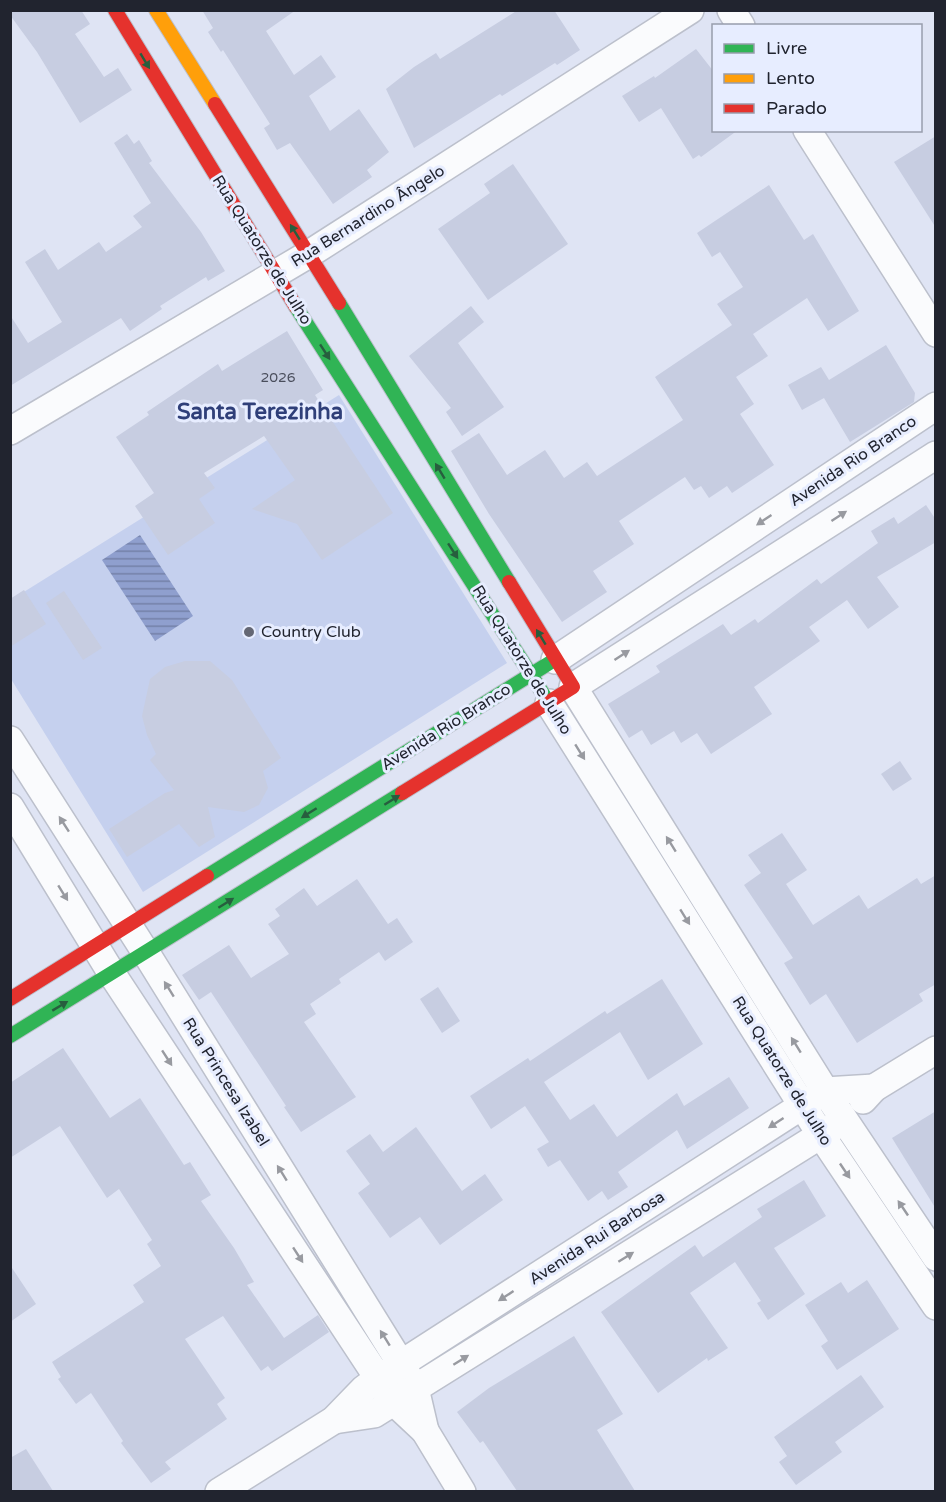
<svg xmlns="http://www.w3.org/2000/svg" width="946" height="1502" font-family="'Varela Round',sans-serif">
<defs>
<pattern id="water-rules" width="6" height="5" patternUnits="userSpaceOnUse" patternTransform="scale(1.5)"><rect width="6" height="5" fill="#8f9fce"/><path d="M0 2.5h6" fill="none" stroke="#7481a8"/></pattern>
</defs>
<rect width="100%" height="100%" fill="#dfe4f4"/>
<path fill="#c5d0ee" d="M339 395 507 663 143 892 11 679V600Z"/>
<path fill="url(#water-rules)" d="M140 535 193 616 155 641 102 560Z"/>
<g fill="#c7cde1">
<path d="M10 10H81L90 24 75 34 104 77 118 68 132 90 80 123 37 52 10 15Z"/>
<path d="M202 10H296L266 31 294 75 321 55 336 77 309 96 330 131 359 109 389 152 367 170 372 177 333 204 290 143 277 150 264 128 270 124 223 50 221 52 208 32 213 28Z"/>
<path d="M518 10H554L580 50 557 65 555 63 502 96 500 94 414 148 386 89 414 67 436 53 440 59Z"/>
<path d="M696 49 714 72V130H738L701 157 699 155 693 159 661 108 639 122 622 96 654 76 655 78Z"/>
<path d="M127 134 134 144 139 140 152 161 149 163 201 232 225 271 208 281 206 277 160 306 162 309 130 331 121 318 10 386V315L28 343 62 322 25 262 45 249 58 270 99 242 106 252 142 227 133 216 151 203 114 143Z"/>
<path d="M936 136V228L894 162Z"/>
<path d="M513 164 568 244 488 300 438 229 490 193 484 184Z"/>
<path d="M769 185 804 240 813 234 859 311 828 331 807 298 753 334 768 356 736 377 754 404 740 414 774 465 732 493 727 486 709 498 701 486 694 490 685 477 619 521 634 544 593 571 607 592 562 622 489 514 451 451 479 433 507 475 545 450 564 478 587 462 597 476 683 420 655 377 732 325 717 304 743 287 720 252 712 257 697 233Z"/>
<path d="M471 306 484 322 458 343 504 407 462 436 446 412 451 408 409 356Z"/>
<path d="M287 331 323 390 315 395 393 513 322 560 297 524 252 509 295 480 264 436 204 473 215 488 199 499 215 523 168 555 135 506 154 493 116 437 149 415 147 412 218 364 222 371Z"/>
<path d="M886 345 915 393 914 402 850 442 824 398 802 410 788 385 821 367 829 380Z"/>
<path d="M926 505 936 520V542L877 577 899 607 868 629 847 600 809 627 820 641 754 687 772 714 711 754 697 733 681 743 674 731 651 745 642 730 629 738 608 704 660 672 656 666 723 624 731 635 755 619 758 623 817 579 821 584 878 543 871 531 894 517 898 524Z"/>
<path d="M24 590 46 624 10 647V599Z"/>
<path d="M64 591 102 648 83 660 46 603Z"/>
<path d="M185 661H210L232 680 281 758 263 771 268 788 259 805 244 812 208 807 215 837 199 847 179 824 127 857 109 829 165 793 174 790 150 760 156 754 147 735 142 716 150 679 165 667Z"/>
<path d="M900 761 912 779 893 791 881 774Z"/>
<path d="M782 833 807 870 786 884 813 925 859 895 868 909 917 878 921 884 936 875V984L919 994 923 1001 857 1043 826 994 810 1005 784 963 793 958 744 885 761 873 748 855Z"/>
<path d="M357 879 388 924 397 918 413 942 385 961 379 952 339 979 341 983 310 1004 316 1014 304 1022 356 1097 301 1132 284 1107 286 1106 211 992 199 1000 182 975 229 945 251 978 289 954 268 924 280 916 275 909 304 888 317 906Z"/>
<path d="M662 979 703 1044 648 1080 620 1032 544 1082 570 1120 594 1104 617 1137 677 1093 684 1106 729 1077 749 1108 687 1149 677 1130 618 1172 628 1187 608 1200 602 1191 588 1201 560 1160 548 1167 537 1149 549 1142 525 1106 491 1129 470 1096 528 1058 530 1061 605 1011 607 1014Z"/>
<path d="M438 987 460 1021 442 1033 420 999Z"/>
<path d="M63 1048 110 1118 140 1098 184 1165 190 1162 211 1195 201 1201 234 1248 254 1282 247 1285 284 1338 318 1315 329 1332 272 1371 268 1366 261 1371 223 1316 185 1339 225 1398 217 1404 227 1419 165 1462 171 1469 151 1483 121 1443 123 1441 91 1393 76 1404 58 1379 61 1377 52 1362 144 1302 133 1285 161 1266 147 1244 152 1240 119 1189 107 1198 60 1126 10 1158V1083Z"/>
<path d="M936 1111V1209L892 1138Z"/>
<path d="M416 1127 462 1191 485 1174 503 1200 440 1245 420 1217 390 1238 358 1193 370 1184 346 1151 370 1134 383 1152Z"/>
<path d="M804 1180 826 1216 774 1248 805 1294 768 1320 757 1303 761 1301 735 1262 690 1293 728 1348 708 1361 707 1358 658 1393 601 1312 695 1245 703 1257 762 1217 757 1209Z"/>
<path d="M10 1265 36 1304 10 1322Z"/>
<path d="M867 1280 899 1329 837 1370 821 1346 828 1341 805 1305 841 1282 848 1293Z"/>
<path d="M574 1336 623 1414 597 1430 635 1491H517L483 1441 480 1443 457 1412 489 1388Z"/>
<path d="M861 1375 884 1407 835 1442 842 1452 796 1485 779 1462 787 1456 774 1437Z"/>
<path d="M26 1449 53 1491H10V1458Z"/>
</g>
<g fill="none" stroke-linecap="round" stroke-linejoin="round">
<g stroke="#bcc0cc" stroke-width="30">
<g id="street">
<path d="M731 10 741 26"/>
<path d="M807 130 936 333"/>
<path d="M10 431 309 254 690 10"/>
<path d="M936 455 573 687 825 1091 936 1257"/>
<path d="M555 660 936 406"/>
<path d="M549 703 821 1135 936 1306"/>
<path d="M10 740 146 953 401 1364 415 1388 425 1431"/>
<path d="M10 807 112 974 394 1402 425 1431 462 1492"/>
<path d="M863 1100 874 1088 936 1050"/>
<path d="M334 1420 374 1414 835 1126"/>
<path d="M219 1492 334 1420 364 1389 379 1378 825 1091 874 1088"/>
</g>
</g>
<g stroke="#bcc0cc" stroke-width="16">
<g id="fast">
<path d="M339 303 509 582"/>
<path d="M296 307 549 703"/>
<path d="M207 876 551 662"/>
<path d="M10 1036 402 793"/>
</g>
</g>
<g stroke="#bcc0cc" stroke-width="16">
<path id="slow" d="M156 10 215 104"/>
</g>
<g stroke="#bcc0cc" stroke-width="16">
<g id="jam">
<path d="M115 10 296 307"/>
<path d="M215 104 339 303"/>
<path d="M402 793 573 687 509 582"/>
<path d="M10 999 207 876"/>
</g>
</g>
<use href="#street" stroke="#fafbfd" stroke-width="27"/>
<use href="#fast" stroke="#30b455" stroke-width="14"/>
<use href="#slow" stroke="#ff9f0a" stroke-width="14"/>
<use href="#jam" stroke="#e5322d" stroke-width="14"/>
</g>
<defs><path id="oneway-solid" d="M-6-.8H1V-3.2L6.5 0L1 3.2V.8H-6Z" transform="scale(1.5)"/></defs>
<g fill="#275e3e">
<use href="#oneway-solid" transform="translate(145 61) rotate(59)"/>
<use href="#oneway-solid" transform="translate(295 232) rotate(-122)"/>
<use href="#oneway-solid" transform="translate(325 352) rotate(57)"/>
<use href="#oneway-solid" transform="translate(440 471) rotate(-121)"/>
<use href="#oneway-solid" transform="translate(453 551) rotate(57)"/>
<use href="#oneway-solid" transform="translate(541 637) rotate(-121)"/>
<use href="#oneway-solid" transform="translate(392 800) rotate(-32)"/>
<use href="#oneway-solid" transform="translate(309 813) rotate(148)"/>
<use href="#oneway-solid" transform="translate(226 903) rotate(-32)"/>
<use href="#oneway-solid" transform="translate(60 1006) rotate(-31)"/>
</g>
<g fill="#989aa0">
<use href="#oneway-solid" transform="translate(839 516) rotate(-33)"/>
<use href="#oneway-solid" transform="translate(764 520) rotate(146)"/>
<use href="#oneway-solid" transform="translate(622 655) rotate(-33)"/>
<use href="#oneway-solid" transform="translate(580 752) rotate(58)"/>
<use href="#oneway-solid" transform="translate(64 824) rotate(-123)"/>
<use href="#oneway-solid" transform="translate(671 844) rotate(-122)"/>
<use href="#oneway-solid" transform="translate(63 893) rotate(58)"/>
<use href="#oneway-solid" transform="translate(685 917) rotate(58)"/>
<use href="#oneway-solid" transform="translate(169 989) rotate(-122)"/>
<use href="#oneway-solid" transform="translate(796 1045) rotate(-122)"/>
<use href="#oneway-solid" transform="translate(167 1058) rotate(57)"/>
<use href="#oneway-solid" transform="translate(776 1123) rotate(147)"/>
<use href="#oneway-solid" transform="translate(845 1171) rotate(56)"/>
<use href="#oneway-solid" transform="translate(282 1173) rotate(-122)"/>
<use href="#oneway-solid" transform="translate(903 1208) rotate(-124)"/>
<use href="#oneway-solid" transform="translate(298 1255) rotate(57)"/>
<use href="#oneway-solid" transform="translate(626 1257) rotate(-32)"/>
<use href="#oneway-solid" transform="translate(506 1296) rotate(147)"/>
<use href="#oneway-solid" transform="translate(385 1338) rotate(-122)"/>
<use href="#oneway-solid" transform="translate(461 1360) rotate(-32)"/>
</g>
<circle fill="#646774" stroke="#e7edff" stroke-width="2" cx="249" cy="632" r="6"/>
<g text-anchor="middle" dominant-baseline="central" stroke-width="6" stroke-linejoin="round" paint-order="stroke">
<g font-size="14" fill="#4a4e5c">
<text x="278" y="377">2026</text>
</g>
<g font-size="16" fill="#21242f" stroke="#e7edff">
<text transform="translate(368 216) rotate(-32)">Rua Bernardino Ângelo</text>
<text transform="translate(262 250) rotate(58)">Rua Quatorze de Julho</text>
<text transform="translate(853 461) rotate(-34)">Avenida Rio Branco</text>
<text transform="translate(522 660) rotate(58)">Rua Quatorze de Julho</text>
<text transform="translate(446 727) rotate(-32)">Avenida Rio Branco</text>
<text transform="translate(782 1071) rotate(58)">Rua Quatorze de Julho</text>
<text transform="translate(226 1082) rotate(58)">Rua Princesa Izabel</text>
<text transform="translate(597 1238) rotate(-33)">Avenida Rui Barbosa</text>
</g>
<g font-size="16" fill="#21242f" stroke="#e7edff" text-anchor="start">
<text x="261" y="632">Country Club</text>
</g>
<g font-size="22" font-weight="bold" fill="#2f3f79" stroke="#e7edff">
<text x="260" y="412">Santa Terezinha</text>
</g>
</g>
<rect width="946" height="1502" fill="none" stroke="#21242f" stroke-width="24"/>
<rect x="712" y="24" width="210" height="108" fill="#e7edff" stroke="#989dac" stroke-width="1.5"/>
<rect x="724" y="44" width="30" height="9" fill="#30b455" stroke="#989dac" stroke-width="1.5"/>
<text x="766" y="54" font-size="18" fill="#21242f">Livre</text>
<rect x="724" y="74" width="30" height="9" fill="#ff9f0a" stroke="#989dac" stroke-width="1.5"/>
<text x="766" y="84" font-size="18" fill="#21242f">Lento</text>
<rect x="724" y="104" width="30" height="9" fill="#e5322d" stroke="#989dac" stroke-width="1.5"/>
<text x="766" y="114" font-size="18" fill="#21242f">Parado</text>
</svg>
